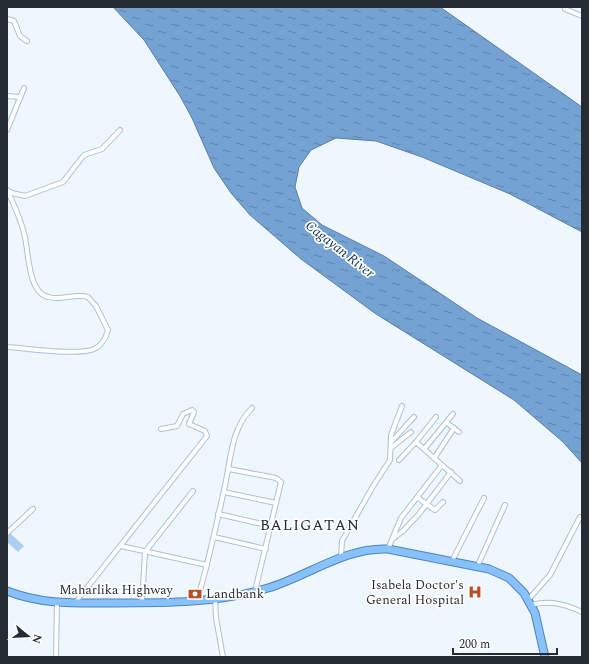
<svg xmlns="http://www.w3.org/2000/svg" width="589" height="664" font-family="Spectral,serif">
<defs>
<pattern id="water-ripples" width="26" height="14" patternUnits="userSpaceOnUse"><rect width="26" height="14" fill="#74a2d3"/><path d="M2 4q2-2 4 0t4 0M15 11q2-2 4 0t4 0" fill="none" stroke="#5f84ac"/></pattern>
</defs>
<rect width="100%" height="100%" fill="#eef6fe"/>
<path fill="#aecef1" d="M10 533 24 546 18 552 7 542V536Z"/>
<path fill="url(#water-ripples)" stroke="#5c7ea3" d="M113 7H440L582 107V232L510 194 422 157 376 141 336 138 311 150 299 167 295 187 302 208 322 225 384 256 477 318 582 375V463L563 442 514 400 376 314 301 259 250 215 231 193 214 168 192 118 180 96 144 40Z"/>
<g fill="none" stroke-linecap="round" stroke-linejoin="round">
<g stroke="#aec0d4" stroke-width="6">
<g id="minor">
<path d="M565 9 582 16"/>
<path d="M7 19 14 21 20 36 27 41"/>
<path d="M7 96 20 97"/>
<path d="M7 130 24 88"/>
<path d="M7 190C14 204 20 218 24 233 29 250 27 292 48 297 61 301 75 293 88 297L96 306 108 330C106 338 101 346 94 349 78 356 26 348 7 347"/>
<path d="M7 190 12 193 25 196 63 182 84 155 102 149 120 130"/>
<path d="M447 423 459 432"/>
<path d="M391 442 414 417"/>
<path d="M416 442 460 481"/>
<path d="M391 448 411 432"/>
<path d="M425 448 453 414"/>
<path d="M435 457 454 428"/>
<path d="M399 460 416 442 436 417"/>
<path d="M229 469 276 478 281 482 255 591"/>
<path d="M224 492 276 503"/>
<path d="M418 498 435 510 443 502"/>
<path d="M218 514 271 526"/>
<path d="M7 533 33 509"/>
<path d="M214 537 266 549"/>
<path d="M394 538 403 531 419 514 451 472"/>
<path d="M121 546 207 565"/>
<path d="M388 549 401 518 442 465"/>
<path d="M341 557 342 541 372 488 390 460 391 435 402 406"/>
<path d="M452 561 484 498"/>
<path d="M477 567 505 505"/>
<path d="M215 598 216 618 223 657"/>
<path d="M528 600 550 575 580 517"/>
<path d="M197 601C208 564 216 527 224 490 231 461 230 430 252 408"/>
<path d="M75 603 207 436 205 431 189 424 194 412 192 410 183 414 177 426 161 429"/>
<path d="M142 603 145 552 193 491"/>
<path d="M531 605C550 600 565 604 582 612"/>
<path d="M56 657 57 602"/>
</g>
</g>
<g stroke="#5183b5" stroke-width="9">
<path id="trunk" d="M7 591C42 605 78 603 114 603 166 603 219 603 268 588 308 576 345 547 388 549L489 569 509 578 524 593 535 613 545 657"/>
</g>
<use href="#minor" stroke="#fff" stroke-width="4"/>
<use href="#trunk" stroke="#87c2fc" stroke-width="7"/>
</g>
<defs>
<g id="hospital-bare" transform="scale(1.08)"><path d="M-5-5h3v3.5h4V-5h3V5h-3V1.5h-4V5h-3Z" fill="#b75029" stroke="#fff" stroke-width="2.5" paint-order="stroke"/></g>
<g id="bank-bare" transform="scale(1.08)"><path d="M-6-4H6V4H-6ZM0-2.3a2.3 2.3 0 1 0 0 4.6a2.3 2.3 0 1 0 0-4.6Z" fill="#b75029" stroke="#fff" stroke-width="2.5" paint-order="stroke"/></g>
</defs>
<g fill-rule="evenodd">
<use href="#hospital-bare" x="475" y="592"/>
<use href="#bank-bare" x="195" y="594"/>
</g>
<g text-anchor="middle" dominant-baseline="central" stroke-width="3.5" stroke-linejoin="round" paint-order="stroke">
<g font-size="13" fill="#242b32" stroke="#fff" text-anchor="end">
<text x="464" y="585">Isabela Doctor's<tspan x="464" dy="15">General Hospital</tspan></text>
<text x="206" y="594" text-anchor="start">Landbank</text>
</g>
<g font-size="13" fill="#242b32" stroke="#fff">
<text x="116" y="590">Maharlika Highway</text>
</g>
<g font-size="14" font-style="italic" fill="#0f3253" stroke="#fff">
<text transform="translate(340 249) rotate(38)">Cagayan River</text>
</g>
<g font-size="15" letter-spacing="1" fill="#242b32" stroke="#fff">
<text x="310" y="525">BALIGATAN</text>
</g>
</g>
<rect width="589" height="664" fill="none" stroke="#242b32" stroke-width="16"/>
<g transform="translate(28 636) rotate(108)" stroke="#ffffff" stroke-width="3" paint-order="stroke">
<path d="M0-3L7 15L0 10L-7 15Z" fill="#242b32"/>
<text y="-6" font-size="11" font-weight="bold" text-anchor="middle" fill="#242b32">N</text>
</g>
<path d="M453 648v6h104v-6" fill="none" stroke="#242b32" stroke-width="2"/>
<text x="459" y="648" font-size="12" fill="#242b32" stroke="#ffffff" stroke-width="3" paint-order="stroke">200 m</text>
</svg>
